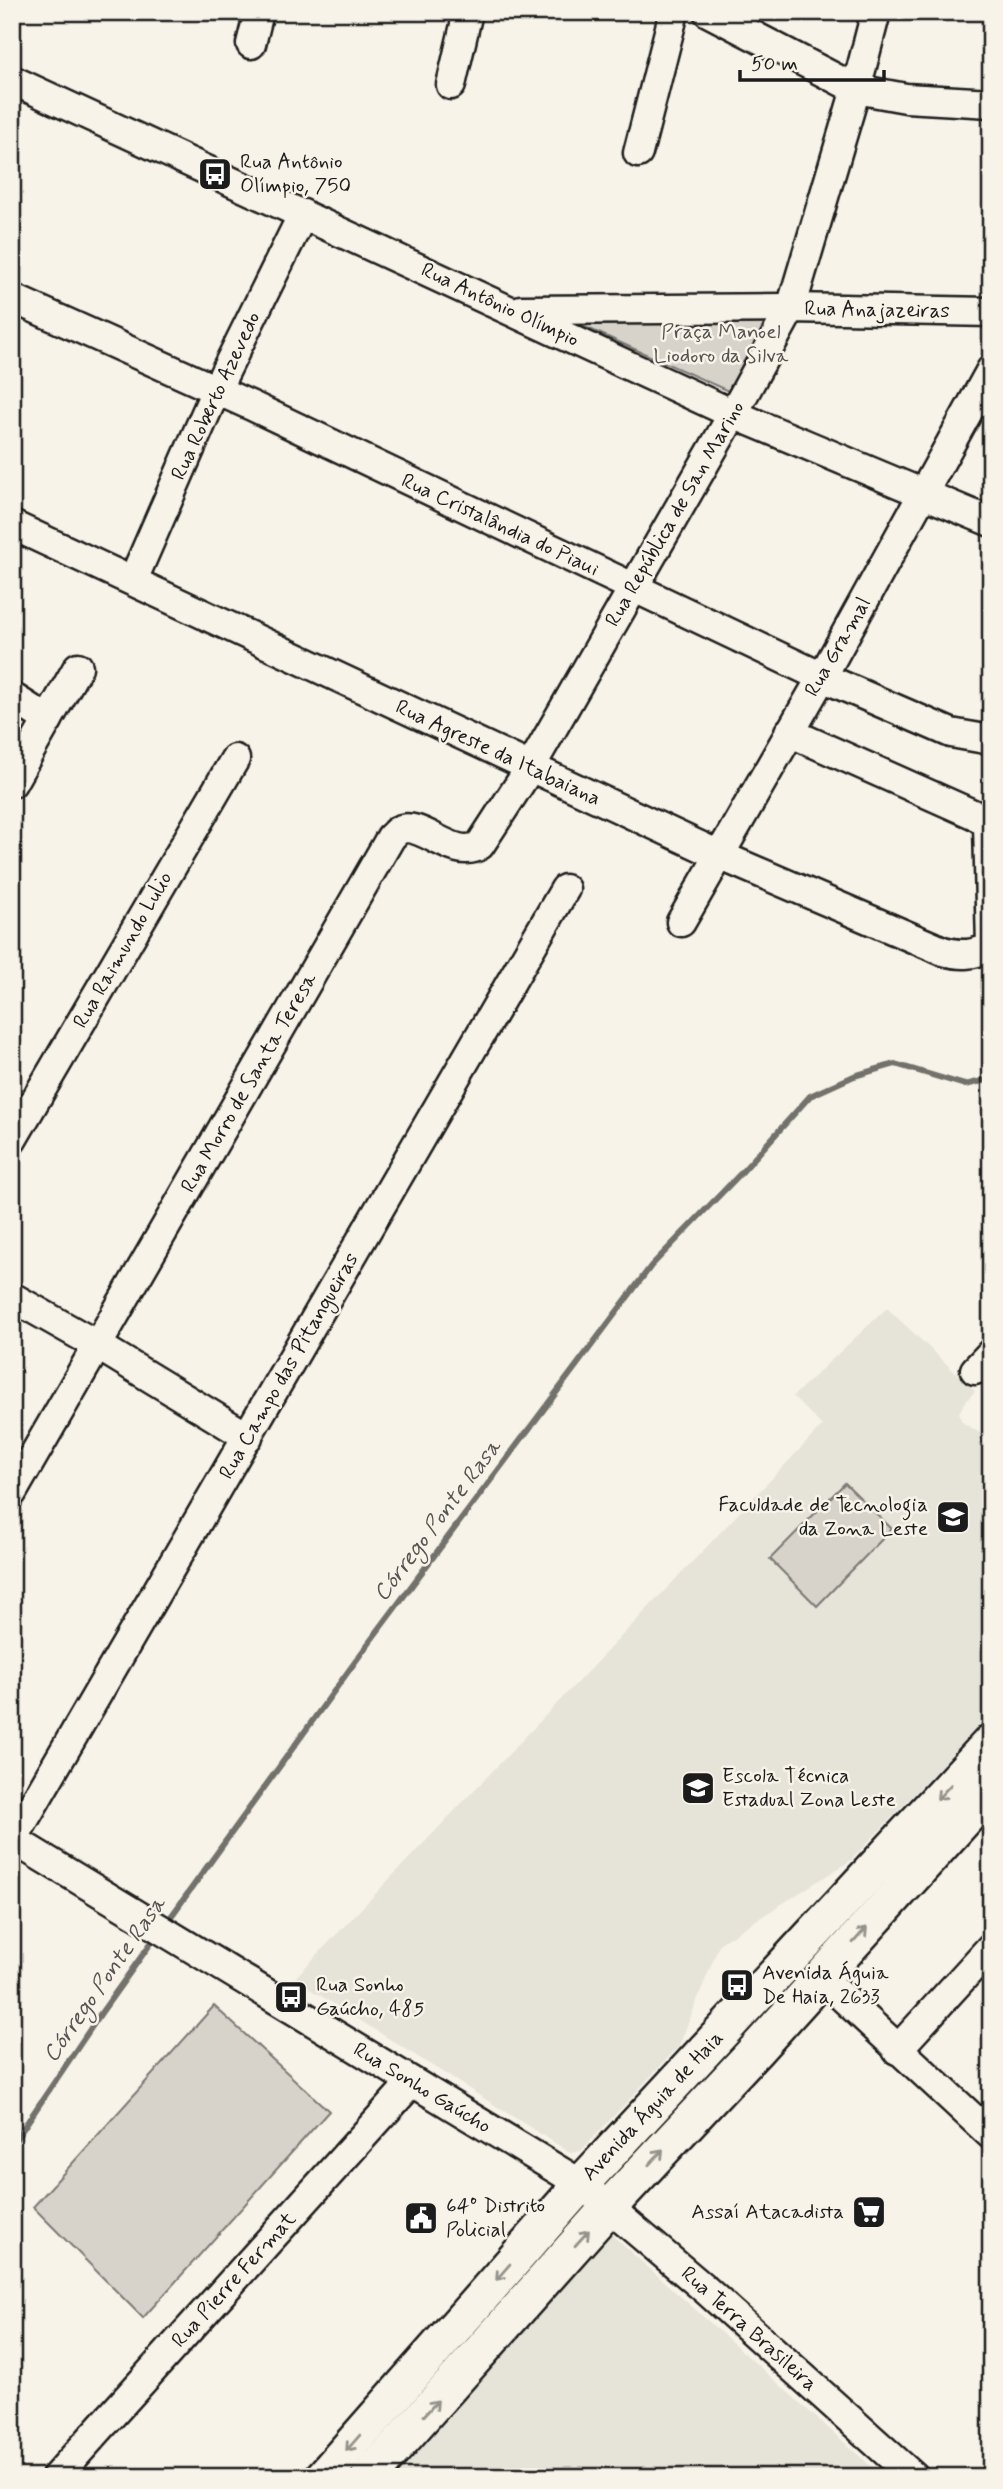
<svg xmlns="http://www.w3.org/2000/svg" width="1003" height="2489" font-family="Mynerve,sans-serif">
<rect width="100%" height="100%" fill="#f7f3e8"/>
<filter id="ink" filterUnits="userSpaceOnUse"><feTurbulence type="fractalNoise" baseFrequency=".0143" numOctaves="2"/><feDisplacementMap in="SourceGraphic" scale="14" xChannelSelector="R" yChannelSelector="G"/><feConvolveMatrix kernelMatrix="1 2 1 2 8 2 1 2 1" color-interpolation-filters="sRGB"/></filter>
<g filter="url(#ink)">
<g fill="#e6e3d9">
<path d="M887 1308 975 1391 963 1405 959 1413 962 1422 991 1440V1714L850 1861 720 1943 679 2046 581 2151 571 2153 294 1979 822 1426 793 1396Z"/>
<path d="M609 2234 614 2237 883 2477H387L604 2236Z"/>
</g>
<g fill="#d7d3cb" stroke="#7a7874" stroke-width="2">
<path d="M790 302 737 395 583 326 588 308Z"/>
<path d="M845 1483 892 1529 817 1606 770 1559Z"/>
<path d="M214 2006 329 2111 143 2318 33 2207Z"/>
</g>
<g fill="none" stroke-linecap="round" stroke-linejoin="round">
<g stroke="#72716c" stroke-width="6">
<path d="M165 1925 368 1644 651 1266 741 1173 810 1096 854 1076 895 1064 965 1085 991 1079"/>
<path d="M12 2145 101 2013 156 1936"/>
</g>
<g stroke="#1c1c1c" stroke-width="33">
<g id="minor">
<path d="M708 12 856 89 906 98 991 103"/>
<path d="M251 44 259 12"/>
<path d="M12 80 733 414 991 522"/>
<path d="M451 85 468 12"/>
<path d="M638 153 674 12"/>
<path d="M12 298 252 406 822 677 951 733 991 740"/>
<path d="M521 310 791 308 991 312"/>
<path d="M12 525 719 855 943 951C962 956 973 955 991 947L988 824 975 815 789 732"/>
<path d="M133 580 216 390 303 214"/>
<path d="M12 697 48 720"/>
<path d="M12 783 78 667"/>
<path d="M681 922 822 677 991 370"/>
<path d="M12 1140 235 759"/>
<path d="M12 1297 97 1345 248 1437"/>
<path d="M975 1370 991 1353"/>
<path d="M12 1493 391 837C394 835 396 831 399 830 421 819 454 862 480 845L530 768 733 414 791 308 856 89 876 12"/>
<path d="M12 1839 581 2184 706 2290 914 2477"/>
<path d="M12 1841 565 889"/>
<path d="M822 1978 991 2135"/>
<path d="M897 2050 991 1947"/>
<path d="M56 2477 412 2082"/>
</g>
</g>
<g stroke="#1c1c1c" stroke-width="40">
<g id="major">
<path d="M323 2477 581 2184 991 1742"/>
<path d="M369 2477 609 2207 756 2050 991 1790"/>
</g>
</g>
<use href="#minor" stroke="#f7f3e8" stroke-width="28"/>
<use href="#major" stroke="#f7f3e8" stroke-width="35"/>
</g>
<defs><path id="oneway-shaft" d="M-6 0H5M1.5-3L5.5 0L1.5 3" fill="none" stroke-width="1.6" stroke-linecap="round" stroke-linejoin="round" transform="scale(1.75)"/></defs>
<g stroke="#94928c">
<use href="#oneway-shaft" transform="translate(944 1792) rotate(133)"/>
<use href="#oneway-shaft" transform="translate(860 1935) rotate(-48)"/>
<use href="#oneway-shaft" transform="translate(656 2157) rotate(-47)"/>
<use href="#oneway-shaft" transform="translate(582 2238) rotate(-48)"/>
<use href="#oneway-shaft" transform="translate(503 2272) rotate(131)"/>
<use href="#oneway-shaft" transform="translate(431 2408) rotate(-48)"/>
<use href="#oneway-shaft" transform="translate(353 2443) rotate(131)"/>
</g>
</g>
<defs>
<g id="bus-square" transform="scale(1.75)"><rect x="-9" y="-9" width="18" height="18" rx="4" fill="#1c1c1c" stroke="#f7f3e8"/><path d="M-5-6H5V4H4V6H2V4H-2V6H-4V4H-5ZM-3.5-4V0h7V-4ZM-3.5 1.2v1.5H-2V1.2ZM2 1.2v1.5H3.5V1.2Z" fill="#fff"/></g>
<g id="university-square" transform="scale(1.75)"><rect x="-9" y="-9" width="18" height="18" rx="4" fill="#1c1c1c" stroke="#f7f3e8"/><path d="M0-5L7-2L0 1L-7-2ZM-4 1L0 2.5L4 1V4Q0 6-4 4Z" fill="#fff"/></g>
<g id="supermarket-square" transform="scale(1.75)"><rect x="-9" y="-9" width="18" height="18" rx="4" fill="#1c1c1c" stroke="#f7f3e8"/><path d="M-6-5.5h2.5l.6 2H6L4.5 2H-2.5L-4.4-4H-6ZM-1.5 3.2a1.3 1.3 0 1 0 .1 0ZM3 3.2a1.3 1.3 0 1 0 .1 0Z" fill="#fff"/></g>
<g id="civic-square" transform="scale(1.75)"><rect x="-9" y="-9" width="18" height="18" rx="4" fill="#1c1c1c" stroke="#f7f3e8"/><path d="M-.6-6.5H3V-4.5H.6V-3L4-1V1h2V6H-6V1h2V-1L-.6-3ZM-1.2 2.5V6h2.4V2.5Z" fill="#fff"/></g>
</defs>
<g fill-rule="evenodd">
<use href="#bus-square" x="215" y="174"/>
<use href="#university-square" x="953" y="1517"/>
<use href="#university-square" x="698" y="1788"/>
<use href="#bus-square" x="737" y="1985"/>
<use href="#bus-square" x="291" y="1997"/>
<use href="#supermarket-square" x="869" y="2212"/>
<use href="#civic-square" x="421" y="2218"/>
</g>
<g text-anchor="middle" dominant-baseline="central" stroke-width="5" stroke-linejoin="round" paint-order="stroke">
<g font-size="21" fill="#1c1c1c" stroke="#f7f3e8" text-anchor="start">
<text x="240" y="162">Rua Antônio<tspan x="240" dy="24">Olímpio, 750</tspan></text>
<text x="928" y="1505" text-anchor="end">Faculdade de Tecnologia<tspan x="928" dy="24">da Zona Leste</tspan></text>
<text x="722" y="1776">Escola Técnica<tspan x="722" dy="24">Estadual Zona Leste</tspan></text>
<text x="762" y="1973">Avenida Águia<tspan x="762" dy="24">De Haia, 2633</tspan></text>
<text x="316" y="1985">Rua Sonho<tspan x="316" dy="24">Gaúcho, 485</tspan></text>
<text x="446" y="2206">64º Distrito<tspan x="446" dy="24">Policial</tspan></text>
<text x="844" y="2212" text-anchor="end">Assaí Atacadista</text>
</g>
<g font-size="21" fill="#1c1c1c" stroke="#f7f3e8">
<text transform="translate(500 305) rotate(25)">Rua Antônio Olímpio</text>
<text transform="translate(877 310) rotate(1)">Rua Anajazeiras</text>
<text transform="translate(216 396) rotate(-65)">Rua Roberto Azevedo</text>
<text transform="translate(675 514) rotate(-60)">Rua República de San Marino</text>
<text transform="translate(500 525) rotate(25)">Rua Cristalândia do Piaui</text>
<text transform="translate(838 647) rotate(-60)">Rua Gramal</text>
<text transform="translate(498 753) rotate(25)">Rua Agreste da Itabaiana</text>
<text transform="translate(123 950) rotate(-60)">Rua Raimundo Lulio</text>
<text transform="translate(249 1083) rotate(-60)">Rua Morro de Santa Teresa</text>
<text transform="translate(289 1366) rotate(-60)">Rua Campo das Pitangueiras</text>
<text transform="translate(422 2088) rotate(31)">Rua Sonho Gaúcho</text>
<text transform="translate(653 2106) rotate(-47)">Avenida Águia de Haia</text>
<text transform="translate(234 2280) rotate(-48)">Rua Pierre Fermat</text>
<text transform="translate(749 2329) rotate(42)">Rua Terra Brasileira</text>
</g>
<g font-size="21" fill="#545351" stroke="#f7f3e8">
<text x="721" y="332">Praça Manoel<tspan x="721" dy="24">Liodoro da Silva</tspan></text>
</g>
<g font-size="23" font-style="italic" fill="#565452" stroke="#f7f3e8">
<text transform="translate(438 1521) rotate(-53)">Córrego Ponte Rasa</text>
<text transform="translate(105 1980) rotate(-55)">Córrego Ponte Rasa</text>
</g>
</g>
<rect width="1003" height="2489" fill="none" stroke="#f7f3e8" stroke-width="42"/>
<rect x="21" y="21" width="961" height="2447" fill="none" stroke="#1c1c1c" stroke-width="2.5" filter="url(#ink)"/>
<path d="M740 70v10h144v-10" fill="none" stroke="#1c1c1c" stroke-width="3.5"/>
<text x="751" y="70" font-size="21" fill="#1c1c1c" stroke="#f7f3e8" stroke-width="5" paint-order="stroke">50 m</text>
</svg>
